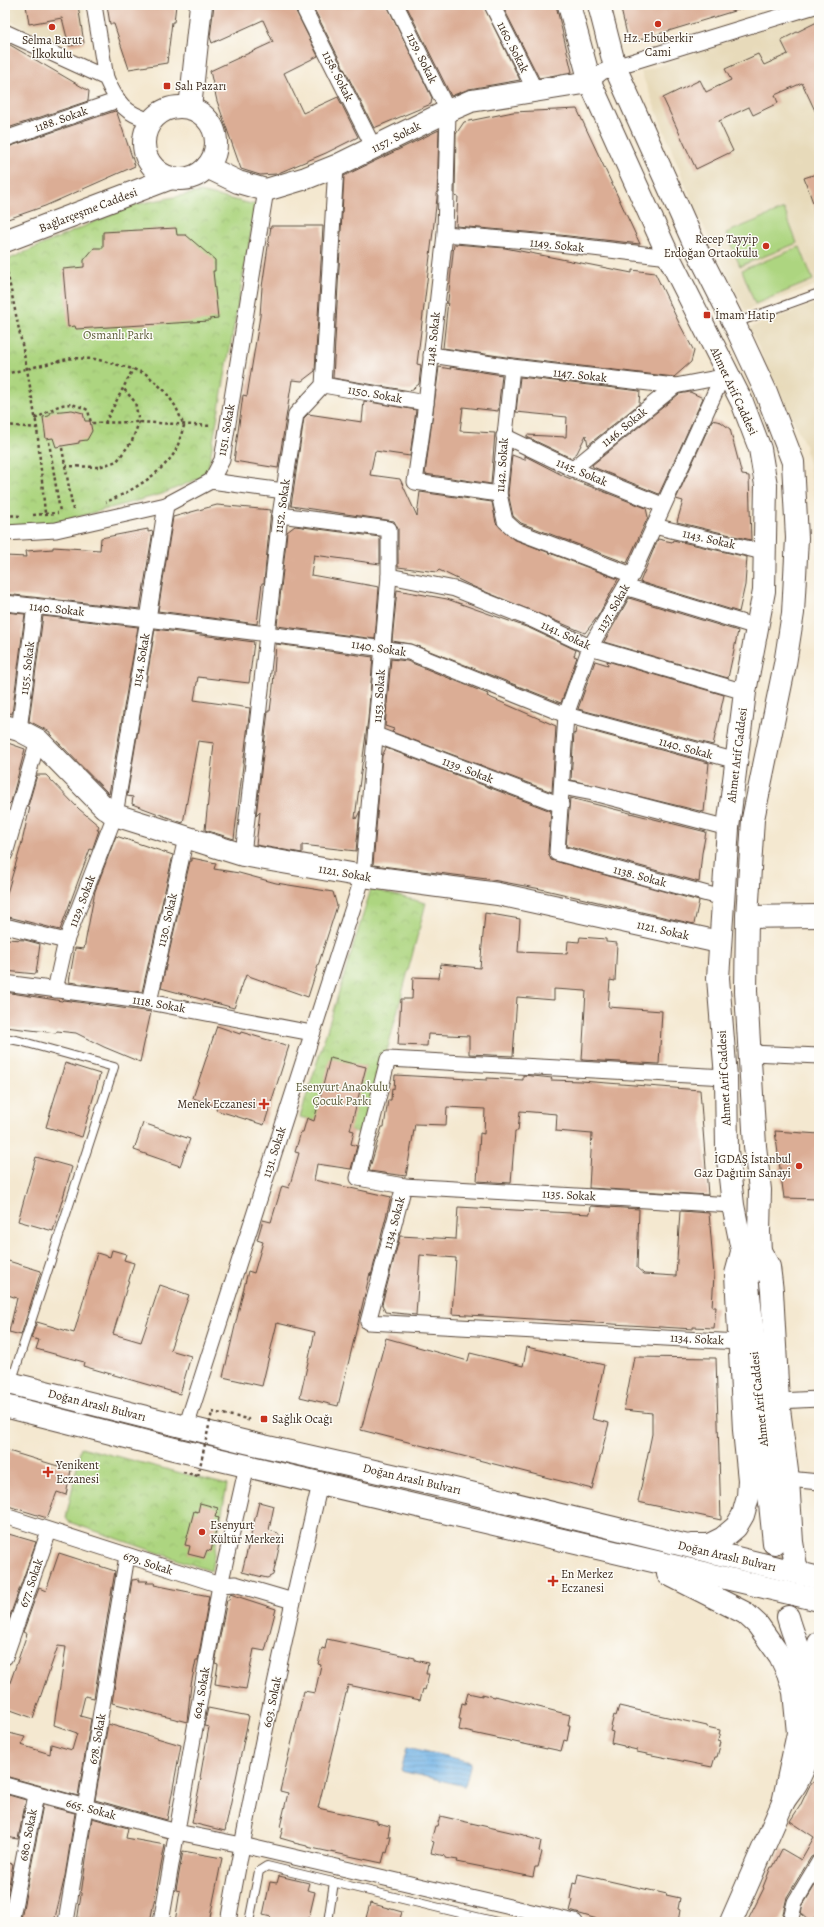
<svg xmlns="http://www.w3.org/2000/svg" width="824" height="1927" font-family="Alegreya,serif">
<defs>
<pattern id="park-crowns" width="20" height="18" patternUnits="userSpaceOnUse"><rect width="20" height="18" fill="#add580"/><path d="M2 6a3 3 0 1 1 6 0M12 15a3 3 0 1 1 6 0" fill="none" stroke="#96b76e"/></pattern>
<pattern id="water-rules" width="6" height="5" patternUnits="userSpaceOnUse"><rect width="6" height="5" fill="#71b3e6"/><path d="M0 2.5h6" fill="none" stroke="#5e92ba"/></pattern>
</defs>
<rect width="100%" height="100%" fill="#fdfcf7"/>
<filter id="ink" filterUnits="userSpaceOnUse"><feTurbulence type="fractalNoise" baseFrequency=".025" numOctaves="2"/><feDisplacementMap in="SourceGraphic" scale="8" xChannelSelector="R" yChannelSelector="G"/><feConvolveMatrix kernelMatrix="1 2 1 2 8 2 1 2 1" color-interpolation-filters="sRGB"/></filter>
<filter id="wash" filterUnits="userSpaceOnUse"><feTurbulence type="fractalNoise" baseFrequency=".012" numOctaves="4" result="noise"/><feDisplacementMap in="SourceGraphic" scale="16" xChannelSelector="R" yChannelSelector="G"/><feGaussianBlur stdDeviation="0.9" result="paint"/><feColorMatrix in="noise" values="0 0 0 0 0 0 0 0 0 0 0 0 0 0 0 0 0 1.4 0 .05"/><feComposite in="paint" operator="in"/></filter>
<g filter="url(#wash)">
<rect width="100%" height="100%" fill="#f4e8d0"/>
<g fill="#e7daba">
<path d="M5 5H85L83 33 58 40 33 32 5 18Z"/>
<path d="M818 10 819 284 745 311 695 209 641 72Z"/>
<path d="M819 302V499L816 501 805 445 749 328Z"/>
</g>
<g fill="#add580" stroke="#74804f">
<path d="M784 209 797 243 740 266 726 233Z"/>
<path d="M800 247 813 280 755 304 742 270Z"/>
</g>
<g fill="url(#park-crowns)" stroke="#74804f">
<path d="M200 192 256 205 207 475 162 494 37 528 5 530V261L133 205Z"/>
<path d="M371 889 426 903 365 1134 300 1117Z"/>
<path d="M81 1447 227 1485 211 1571 69 1522 66 1518Z"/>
</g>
<path fill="url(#water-rules)" stroke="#566e82" d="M407 1747 471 1762 465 1786 401 1771Z"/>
<g id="blocks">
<g fill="#dbad95">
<path d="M26 5H78L84 43 69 46 62 18 29 24Z"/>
<path d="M107 5H176L174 22H172L167 63 129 69 114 24H110Z"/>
<path d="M214 5H293L318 56 284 73 303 113 338 97 358 137 326 153 276 174 260 175 241 169 217 101 210 71 273 42 263 20 212 43 210 37Z"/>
<path d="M312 5H387L432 98 431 104 374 128Z"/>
<path d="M406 5H483L520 80 469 89 451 96Z"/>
<path d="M502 5H556L572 72 539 78Z"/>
<path d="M620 5H743L744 8 629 43Z"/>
<path d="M819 21V119L802 83 775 95 778 103 753 115 749 107 719 121 733 151 696 169 663 98 700 80 706 92 731 80 725 69 758 54 764 65 788 54 781 40Z"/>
<path d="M5 42 89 91 88 101 5 129Z"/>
<path d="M577 109 640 244 560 235 456 226 458 197 455 196 456 134 464 122 513 112Z"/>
<path d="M115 111 117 113 135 166 45 206 5 220V148Z"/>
<path d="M439 130 437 198 417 364 421 365 419 384 410 391 333 378 344 176Z"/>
<path d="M819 173V215L818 216 804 178Z"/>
<path d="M271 226H323L315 371 302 381 292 380 278 468 234 461 243 395 247 396 260 316 262 287Z"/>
<path d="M176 228 177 235H186L215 260V271H213L218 318 209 319V321L76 329 75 326 68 327 63 269 84 267V260L94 248H103V232Z"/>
<path d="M454 244 505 248 632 273V270L655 273 679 323 694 351 691 362 674 377 513 358 443 348Z"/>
<path d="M439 367 451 369 450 367 502 375 498 411 463 407 460 431 495 433 491 484 425 474Z"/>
<path d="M520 377 640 391 639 404 588 445 586 435 577 453 571 458 527 437V435L566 437 567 417 516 412Z"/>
<path d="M690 392 703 398 659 494 593 467 592 465 679 394Z"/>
<path d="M364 401 416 410 410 456 375 451 370 475 400 479 417 516 420 492 492 502 496 523 513 539 618 579 598 616 585 633 474 587 439 570 437 572 398 567V529L394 521 291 506 304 418 308 414 362 422Z"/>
<path d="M72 410 83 413 85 421H90L92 431 87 440 79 441V443L56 447 53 438 46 439 43 417 49 416 51 412Z"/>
<path d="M712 420 721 422 730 429 742 475 749 476 751 540 677 522 683 501 676 499Z"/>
<path d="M512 455 525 460V456L566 477 646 508 648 517 627 563 521 523 513 516 508 493Z"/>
<path d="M217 505 271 510 264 583H262L257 624 158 611 173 517Z"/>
<path d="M295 526 380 537V564L314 555 311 575 379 587 375 639 277 626 287 532Z"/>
<path d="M148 529V532L153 531 140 609 5 594V556L27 557 26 551 53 549V547L100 550 101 538Z"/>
<path d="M658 539 672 542 673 540 747 557 745 585 739 612 640 582Z"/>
<path d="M397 590 447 599 529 628 576 650 574 656 577 657 561 703 412 644 392 641Z"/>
<path d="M629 598 738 631 728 678 604 642Z"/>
<path d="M5 612 25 614 12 714 5 711Z"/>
<path d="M43 616 138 627 109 794 50 734V732L29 721Z"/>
<path d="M155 629 254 642 249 683 198 677 194 700 250 708 234 839 205 830 214 743 198 741 183 823 132 804 133 797 127 796Z"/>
<path d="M276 644 373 657 368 719 355 818 356 819 360 811 356 851 302 845V853L256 845 260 812 256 816 268 711H270L273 687Z"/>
<path d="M391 659 407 661 488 694 487 696 556 726 552 792 392 732 394 729 385 726Z"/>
<path d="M595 661 608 665 607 661 724 695 713 745 578 709Z"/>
<path d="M576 727 709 763 704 812 571 780 574 733 575 734Z"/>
<path d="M5 742 25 749 11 802 8 805 5 804Z"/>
<path d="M386 748 551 811 548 852 551 860 699 901 694 924 541 889 487 879 373 865 382 756Z"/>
<path d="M37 775H46L79 809 99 826 97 830H99L92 850 90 849 60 930 5 916V900L21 846 30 807 28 806Z"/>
<path d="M570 798 706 832 702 853 699 882 566 846Z"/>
<path d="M116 836 173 855 142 992 69 982 75 948 84 949 95 891Z"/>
<path d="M192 858 216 863 214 869 239 873 276 883 333 892 337 906 308 997 246 975 234 1008 161 988 190 861H192Z"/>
<path d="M485 913 520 919 518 952 567 954 568 941 579 942 580 937 606 939V942L617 943 615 981 610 980 608 1007 662 1011 659 1064 582 1060 586 991 554 989V1000L517 997 513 1056 469 1054V1036L428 1034 427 1046 398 1045 401 999H412L413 977 439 978 441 964 480 968Z"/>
<path d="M5 939 25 940 40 944 36 974 5 971Z"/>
<path d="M5 992 62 1001 63 1000 151 1012 140 1062 104 1047 76 1033 57 1031 56 1033 5 1027Z"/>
<path d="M217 1026 240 1034 241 1032 289 1046 264 1125 216 1110 217 1107 193 1098Z"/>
<path d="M330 1058 366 1067 350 1130 354 1131 351 1144 357 1146 351 1169 317 1164 314 1180 391 1197 371 1276 370 1273 338 1406 300 1397 315 1332 277 1323 262 1386 223 1377 248 1271 254 1273 263 1242 257 1240 263 1220 271 1222 282 1186 289 1188 299 1153 295 1152 301 1132H303L307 1118 314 1121Z"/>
<path d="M65 1063 100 1074 82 1137 46 1127Z"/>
<path d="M395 1075 487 1080V1078L523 1080V1075L552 1078 551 1080 581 1081 700 1090 708 1195 589 1188 592 1134 556 1131 557 1114 520 1111 518 1131H515L511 1183 477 1181 480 1133 484 1134 485 1109 447 1107 446 1125 415 1124 406 1176 369 1171 382 1127H384L388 1100H391L392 1088 394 1089Z"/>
<path d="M143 1123 190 1139 180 1166 134 1150Z"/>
<path d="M775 1131 819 1134V1199L784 1198Z"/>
<path d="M36 1157 72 1167 53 1231 18 1221Z"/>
<path d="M591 1206 639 1209 637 1268 644 1274 676 1276 680 1211 709 1213 714 1275 712 1307H716L714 1328 693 1327V1329L452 1314 456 1258 420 1255 416 1315 385 1312 382 1304 400 1236 456 1239 458 1207 590 1214Z"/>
<path d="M112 1250 126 1254 124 1260 134 1263 113 1334 141 1342 160 1285 189 1295 170 1350 191 1356 180 1394 83 1366 84 1362 36 1349 39 1340 31 1338 37 1322 74 1333 97 1253 110 1257Z"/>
<path d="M5 1260 41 1271 21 1335 9 1332 17 1298 5 1294Z"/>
<path d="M386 1338 468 1361 470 1353 523 1366 527 1347 604 1365 592 1419 609 1423 592 1489 361 1430Z"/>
<path d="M634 1357 716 1358 721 1520 638 1502 652 1434V1413L624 1410Z"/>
<path d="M5 1450 71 1470 66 1495 57 1492 47 1518 5 1505Z"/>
<path d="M259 1502 274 1506 269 1530 278 1533 281 1539 273 1575 267 1578 242 1572Z"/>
<path d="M200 1503 218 1508 215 1517 219 1518 211 1551 207 1550 204 1558 188 1554 190 1546 185 1545 194 1511 198 1512Z"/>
<path d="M5 1533 36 1542 6 1627 5 1626Z"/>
<path d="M59 1553 115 1571 94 1698 85 1696 80 1716 91 1719 78 1796 5 1776V1732L25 1737 21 1745 50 1754 51 1744 72 1750 77 1733 54 1725 66 1647 58 1646 33 1718 5 1708V1697L27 1634 23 1632 39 1588 46 1591Z"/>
<path d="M140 1579 139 1581H148L146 1583H155L154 1585 209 1596 198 1660H196L191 1685 187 1722 112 1703 132 1580Z"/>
<path d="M230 1594 276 1609 265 1651 254 1649 246 1689 215 1684 218 1664 215 1663 227 1600H229Z"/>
<path d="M327 1639 415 1658V1660L428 1663 426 1674H429L425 1690 423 1689 420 1700 348 1685 318 1808 377 1821V1823L390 1826 388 1837H391L387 1853 385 1852 382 1863 307 1847V1846L294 1843V1842L280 1838 283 1828 280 1827 288 1793 280 1791 304 1691 315 1693 321 1665 318 1664 322 1648 325 1649Z"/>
<path d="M468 1693 482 1696V1694L495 1697V1696L570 1715 568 1725H570L567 1741 564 1740 561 1751 547 1748V1749L459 1730 461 1719H459L462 1703 465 1704Z"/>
<path d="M619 1706 707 1726V1727L720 1730 718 1741 721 1742 717 1757H715L712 1767 637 1752V1750L624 1747V1746L611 1743 613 1732 610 1731 614 1715 616 1716Z"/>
<path d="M208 1708 249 1716 225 1831 192 1823 201 1778H200L209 1727 204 1726Z"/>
<path d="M108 1724 181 1745 167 1820 95 1800Z"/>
<path d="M819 1775V1853L811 1857 787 1897 781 1922H747L764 1888 763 1887 771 1867H773L782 1849 801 1860 814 1837 790 1821 800 1806 809 1787Z"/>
<path d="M5 1794 26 1800 18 1839 5 1837Z"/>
<path d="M43 1805 75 1813 65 1876 54 1922H34L21 1919Z"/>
<path d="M440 1816 528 1836 527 1837 541 1841 539 1851 542 1852 538 1867H535L533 1877 457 1862 458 1860 445 1858V1856L431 1853 434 1842 431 1841 435 1826H437Z"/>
<path d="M92 1818 128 1828 126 1838 165 1845 150 1922H77Z"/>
<path d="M183 1851 222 1858 209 1922H175L180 1891 176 1890Z"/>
<path d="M5 1862 13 1864 5 1906Z"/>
<path d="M578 1874 667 1894 666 1895 680 1898 678 1909 680 1910 678 1922H607L570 1911 573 1900 570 1899 573 1883 576 1884Z"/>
<path d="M279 1876 309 1883 307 1890 315 1892 308 1922H270L271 1917 263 1915 270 1882 277 1883Z"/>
<path d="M819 1879V1915L809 1921 801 1914 803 1905Z"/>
<path d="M370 1903 402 1912 399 1922H365Z"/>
</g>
</g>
</g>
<g filter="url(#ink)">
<use href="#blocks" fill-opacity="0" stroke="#574639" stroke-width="1"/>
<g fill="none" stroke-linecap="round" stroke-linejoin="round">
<path stroke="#cfc2ac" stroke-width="22" stroke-dasharray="22 11" stroke-linecap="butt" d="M774 1543 788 1617"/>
<g stroke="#574639" stroke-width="10">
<g id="lane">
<path d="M735 323 819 293"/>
<path d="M5 1038 20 1041 114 1067 11 1383"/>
<path d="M249 1922 259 1871 267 1866 497 1922"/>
<path d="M328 1922 334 1882"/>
</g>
</g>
<g stroke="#574639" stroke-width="17">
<g id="street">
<path d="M94 5 106 78"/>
<path d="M302 5 374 148"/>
<path d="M396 5 448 111 445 234 426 403 415 482 499 494"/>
<path d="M492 5 535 90"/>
<path d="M5 32 106 78C117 103 125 114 152 121"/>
<path d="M590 82 602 72 615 67 818 5"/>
<path d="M5 139 118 100"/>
<path d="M445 234 559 244 669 257"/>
<path d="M431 355 512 367 675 386 722 377 727 372"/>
<path d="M512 367 499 494 505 521 516 531 632 575"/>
<path d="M323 385 426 403"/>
<path d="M504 436 573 469 662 505"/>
<path d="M573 469 675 386"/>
<path d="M211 481 284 491"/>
<path d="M654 526 763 552"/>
<path d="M5 533 56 530 166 505 211 481 222 460 266 190"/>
<path d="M389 576 455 589 533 620 590 647 745 692"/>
<path d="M625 587 757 627"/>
<path d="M5 603 148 619 409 652 566 715 737 761"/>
<path d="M19 730 35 606"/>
<path d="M376 735 561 805"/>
<path d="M562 787 593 793 728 828"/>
<path d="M5 854 38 740"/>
<path d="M243 855 280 515 296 414 323 385 336 166"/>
<path d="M722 898 557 853 566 715 590 647 632 575 722 377"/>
<path d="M5 926 66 941"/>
<path d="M5 983 149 1002 312 1033"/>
<path d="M55 990 66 941 115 815 148 619 166 505"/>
<path d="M149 1002 186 838"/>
<path d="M749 1053 819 1056"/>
<path d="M726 1077 388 1059 358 1178 404 1186 368 1322 739 1342"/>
<path d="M404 1186 733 1205"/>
<path d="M778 1401 819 1399"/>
<path d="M186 1427 363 876 389 576V529L280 515"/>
<path d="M788 1479 819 1482"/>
<path d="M5 1516 220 1585 235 1584 293 1601"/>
<path d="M5 1657 49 1531"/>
<path d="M5 1785 177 1832 242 1845 575 1922"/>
<path d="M11 1922 36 1795"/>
<path d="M66 1922 127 1556"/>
<path d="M161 1922 220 1585 247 1466"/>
<path d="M228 1922C254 1775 286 1629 320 1484"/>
<path d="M790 1922 795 1902 819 1862"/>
</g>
</g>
<g stroke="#574639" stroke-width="24">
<g id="secondary">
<path d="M569 5 590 82 669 257 742 402 760 449 766 485 764 591 745 692 728 828 718 978 726 1077 727 1150 733 1205 747 1275 774 1543"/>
<path d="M599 5 615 67 697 250 734 323 766 392 793 462 797 538 793 613 785 664 753 819 747 917 746 991 755 1146 760 1190 759 1232 761 1270"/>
<circle cx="180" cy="143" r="36"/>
<path d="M190 108 201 5"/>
<path d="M207 167 238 182 266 190 306 178 336 166 448 111 471 101 590 82"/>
<path d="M5 241 171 178"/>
<path d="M5 726 19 730 38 740 104 807 115 815 243 855 363 876 498 894 719 942"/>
<path d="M747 917 819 916"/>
<path d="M731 1922C748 1883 765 1844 782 1805 786 1796 794 1789 798 1780 808 1760 815 1738 815 1716 816 1681 797 1650 788 1617"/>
</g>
</g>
<g stroke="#574639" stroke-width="24">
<g id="primary">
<path d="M760 1251 769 1267 772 1291 778 1401 788 1479 792 1542 796 1566 802 1574"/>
<path d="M5 1382 246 1442 454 1489 819 1578"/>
<path d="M5 1406 174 1449 819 1600"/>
<path d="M692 1545H709L723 1538 736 1527 743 1515 748 1497 749 1480 744 1430 736 1274 743 1248"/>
<path d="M668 1574 745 1613 758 1625 780 1656 788 1673 794 1692 798 1733 783 1803"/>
<path d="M819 1643V1652"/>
</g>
</g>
<g stroke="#574639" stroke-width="2.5" stroke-dasharray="3 3" stroke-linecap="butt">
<path d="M5 261 27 369 37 428 45 513"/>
<path d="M5 374 72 358 95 359 133 369 146 374 165 391 176 407 184 426C181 434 179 444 175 452 160 475 130 492 106 502"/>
<path d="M35 419C57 407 63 398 88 410L91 423 139 422 212 426"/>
<path d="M105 423 133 369"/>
<path d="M5 425 37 428"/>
<path d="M49 442 60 512"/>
<path d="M62 448 73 510"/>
<path d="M65 466 99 467 117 461 132 441 139 422 135 402 123 388"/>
<path d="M5 515 20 516"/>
<path d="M33 515 58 513"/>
<path d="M212 1412 248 1419 247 1424"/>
<path d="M183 1472 198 1476"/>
</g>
<use href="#lane" stroke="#fff" stroke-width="8"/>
<use href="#street" stroke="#fff" stroke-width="15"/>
<use href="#secondary" stroke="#fff" stroke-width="22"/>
<use href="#primary" stroke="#fff" stroke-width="22"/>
<path stroke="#574639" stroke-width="2.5" stroke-dasharray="3 3" stroke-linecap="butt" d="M198 1476 212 1412"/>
</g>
</g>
<g fill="#c8321e" stroke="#fdfcf7" stroke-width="1.5">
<circle cx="658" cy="24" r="4"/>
<circle cx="52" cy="27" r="4"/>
<rect x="163" y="82" width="8" height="8" rx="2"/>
<circle cx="766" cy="246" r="4"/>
<rect x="703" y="311" width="8" height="8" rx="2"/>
<path d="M262 1098h4v4h4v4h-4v4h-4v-4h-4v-4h4z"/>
<circle cx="799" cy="1166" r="4"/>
<rect x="260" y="1415" width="8" height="8" rx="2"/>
<path d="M46 1466h4v4h4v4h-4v4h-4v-4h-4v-4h4z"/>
<circle cx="202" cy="1532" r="4"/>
<path d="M551 1575h4v4h4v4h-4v4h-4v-4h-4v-4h4z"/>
</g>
<g text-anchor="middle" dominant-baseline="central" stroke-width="3" stroke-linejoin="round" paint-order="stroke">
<g font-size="12" fill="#3b2a1e" stroke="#fdfcf7" text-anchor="start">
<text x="658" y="38" text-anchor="middle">Hz. Ebuberkir<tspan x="658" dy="14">Cami</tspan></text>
<text x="52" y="40" text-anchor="middle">Selma Barut<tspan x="52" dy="14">İlkokulu</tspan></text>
<text x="175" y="86">Salı Pazarı</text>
<text x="758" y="239" text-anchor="end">Recep Tayyip<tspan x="758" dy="14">Erdoğan Ortaokulu</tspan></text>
<text x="715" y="315">İmam Hatip</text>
<text x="256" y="1104" text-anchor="end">Menek Eczanesi</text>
<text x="791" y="1159" text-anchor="end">İGDAŞ İstanbul<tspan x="791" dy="14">Gaz Dağıtım Sanayi</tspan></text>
<text x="272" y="1419">Sağlık Ocağı</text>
<text x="56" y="1465">Yenikent<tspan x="56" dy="14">Eczanesi</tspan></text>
<text x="210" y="1525">Esenyurt<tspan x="210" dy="14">Kültür Merkezi</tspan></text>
<text x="561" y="1574">En Merkez<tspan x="561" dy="14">Eczanesi</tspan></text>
</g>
<g font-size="12" fill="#3b2a1e" stroke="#fdfcf7">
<text transform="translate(513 47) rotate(63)">1160. Sokak</text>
<text transform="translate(422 58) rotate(64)">1159. Sokak</text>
<text transform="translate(338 76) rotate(63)">1158. Sokak</text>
<text transform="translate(61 119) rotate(-19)">1188. Sokak</text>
<text transform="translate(396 137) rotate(-27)">1157. Sokak</text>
<text transform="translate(88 210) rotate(-21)">Bağlarçeşme Caddesi</text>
<text transform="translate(557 245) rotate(6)">1149. Sokak</text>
<text transform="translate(433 339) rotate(-84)">1148. Sokak</text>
<text transform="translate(580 375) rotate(6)">1147. Sokak</text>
<text transform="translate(734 391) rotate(65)">Ahmet Arif Caddesi</text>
<text transform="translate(375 394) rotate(10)">1150. Sokak</text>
<text transform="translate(624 427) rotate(-39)">1146. Sokak</text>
<text transform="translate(226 430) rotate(-80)">1151. Sokak</text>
<text transform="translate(502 465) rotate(-86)">1142. Sokak</text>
<text transform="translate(582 472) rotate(23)">1145. Sokak</text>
<text transform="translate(282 506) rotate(-82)">1152. Sokak</text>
<text transform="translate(709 539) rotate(13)">1143. Sokak</text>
<text transform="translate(613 608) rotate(-60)">1137. Sokak</text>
<text transform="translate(57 609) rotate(6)">1140. Sokak</text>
<text transform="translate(566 635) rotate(25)">1141. Sokak</text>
<text transform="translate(379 648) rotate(9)">1140. Sokak</text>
<text transform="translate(141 660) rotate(-80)">1154. Sokak</text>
<text transform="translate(27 668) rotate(-83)">1155. Sokak</text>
<text transform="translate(379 696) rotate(-86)">1153. Sokak</text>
<text transform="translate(686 748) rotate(15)">1140. Sokak</text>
<text transform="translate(737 755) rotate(-83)">Ahmet Arif Caddesi</text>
<text transform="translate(468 770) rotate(21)">1139. Sokak</text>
<text transform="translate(345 873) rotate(10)">1121. Sokak</text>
<text transform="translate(640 876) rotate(15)">1138. Sokak</text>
<text transform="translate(82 901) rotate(-69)">1129. Sokak</text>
<text transform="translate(167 920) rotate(-77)">1130. Sokak</text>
<text transform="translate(663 930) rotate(13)">1121. Sokak</text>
<text transform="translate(159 1004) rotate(10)">1118. Sokak</text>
<text transform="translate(724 1078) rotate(-93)">Ahmet Arif Caddesi</text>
<text transform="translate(274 1152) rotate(-72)">1131. Sokak</text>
<text transform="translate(569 1195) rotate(3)">1135. Sokak</text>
<text transform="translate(394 1223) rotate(-75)">1134. Sokak</text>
<text transform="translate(697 1339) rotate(3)">1134. Sokak</text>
<text transform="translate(759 1399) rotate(-96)">Ahmet Arif Caddesi</text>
<text transform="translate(97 1405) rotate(14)">Doğan Araslı Bulvarı</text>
<text transform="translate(412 1479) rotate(13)">Doğan Araslı Bulvarı</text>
<text transform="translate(727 1556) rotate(13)">Doğan Araslı Bulvarı</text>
<text transform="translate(148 1563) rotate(18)">679. Sokak</text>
<text transform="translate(31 1583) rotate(-71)">677. Sokak</text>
<text transform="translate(201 1693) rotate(-80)">604. Sokak</text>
<text transform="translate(272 1702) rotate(-78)">603. Sokak</text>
<text transform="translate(97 1739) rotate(-80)">678. Sokak</text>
<text transform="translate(91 1809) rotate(15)">665. Sokak</text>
<text transform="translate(28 1835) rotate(-79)">680. Sokak</text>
</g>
<g font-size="12" fill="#5d5d3b" stroke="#fdfcf7">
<text x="118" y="335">Osmanlı Parkı</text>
<text x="342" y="1087">Esenyurt Anaokulu<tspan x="342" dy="14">Çocuk Parkı</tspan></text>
</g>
</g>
<rect width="824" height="1927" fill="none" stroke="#fdfcf7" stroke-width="20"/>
</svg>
